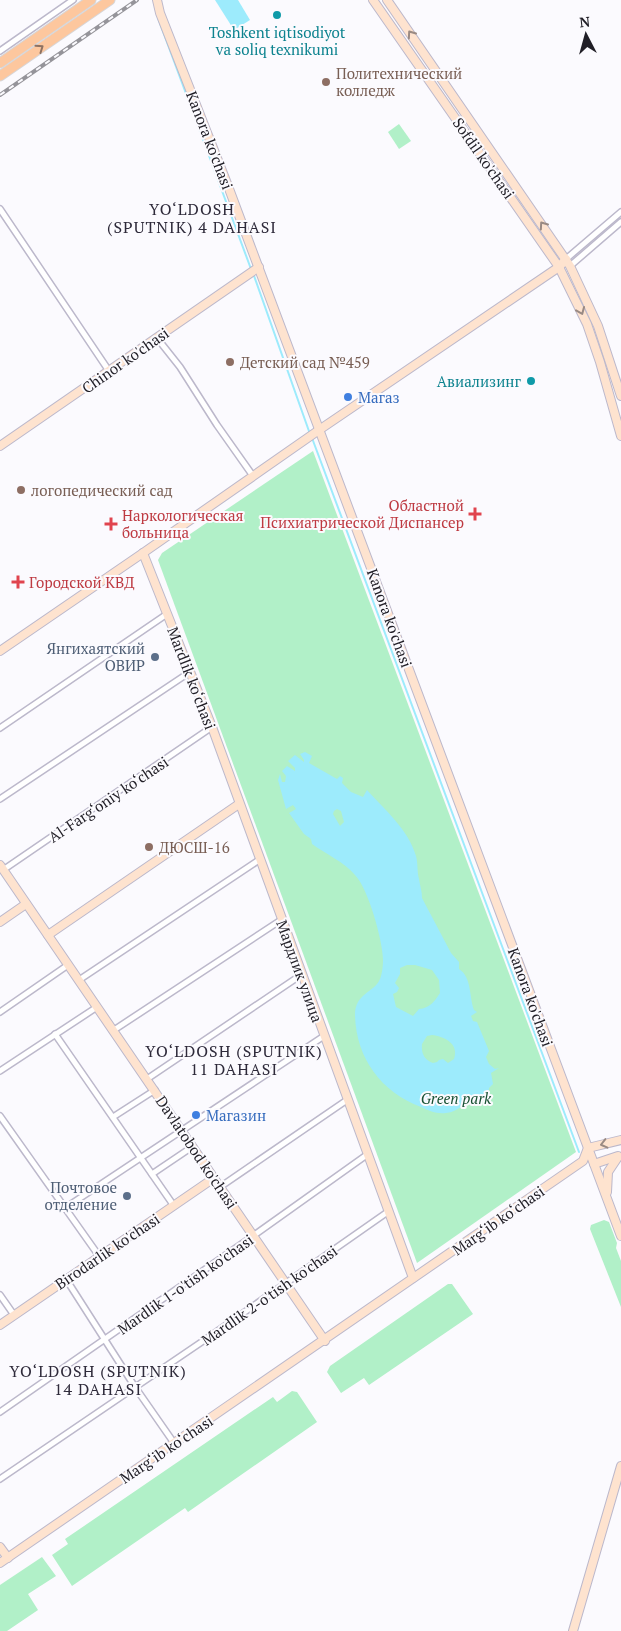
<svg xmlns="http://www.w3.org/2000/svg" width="621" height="1631" font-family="'PT Serif',serif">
<rect width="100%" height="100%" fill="#fbfafe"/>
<g fill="#b1f0c8">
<path d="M399 124 411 141 399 149 388 132Z"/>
<path d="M313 451 576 1152 417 1263 158 560 162 553Z"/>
<path d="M604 1220 609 1222 617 1243 616 1248 621 1261V1307L590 1229 591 1225Z"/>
<path d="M448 1284H452L473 1314 369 1385 364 1378 341 1393 327 1372 330 1366Z"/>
<path d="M292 1391 297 1392 317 1422 188 1512 185 1508 72 1586 52 1555 68 1544 65 1539 273 1397 277 1402Z"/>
<path d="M42 1557 56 1576 28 1594 38 1610 7 1631H0V1585Z"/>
</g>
<g fill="#9debfc" fill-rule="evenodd">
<path d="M215 0H238L250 20 234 30Z"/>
<path d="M305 752 312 756 309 763 337 779 340 776 343 778 342 783 351 792 363 797 367 790C385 810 408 829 416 856 418 863 417 872 419 879 420 886 422 891 422 898L451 953 459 962V969C472 977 469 997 474 1010L477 1012 471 1016 473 1021 477 1022 489 1051 486 1057 489 1064 495 1069 499 1068 491 1073 493 1084 489 1088 488 1096 485 1098 479 1096C467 1100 459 1112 446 1113 436 1114 430 1111 421 1107 381 1092 356 1058 355 1015 355 993 374 993 380 979 382 974 383 966 383 960 383 941 368 888 355 875 344 862 326 854 312 844L311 839 304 834 289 813 296 809 293 805 286 809 278 780 280 774 282 782H285L286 776 282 771 287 766 295 771V768L288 761 295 755 304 762V760L300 754ZM337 809 341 811 344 822 340 826 333 814 334 811ZM407 965H415L432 970 439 980 440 993C434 1002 430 1008 419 1009L413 1016 396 1007 393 994 397 992 399 988 395 983 400 974V968ZM432 1035C446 1037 459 1044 454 1059L448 1063 443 1059 439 1060 437 1062 433 1063C425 1060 421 1054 422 1044L427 1036Z"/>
</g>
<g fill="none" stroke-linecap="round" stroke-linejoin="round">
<g stroke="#9debfc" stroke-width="2">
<path d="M158 16V18L251 269"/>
<path d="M253 273 310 434"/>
<path d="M312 438 579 1152"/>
</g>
<g stroke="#bcb8cb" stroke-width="8">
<g id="street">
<path d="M0 51 73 0"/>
<path d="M0 209 109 371"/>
<path d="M566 259 621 212"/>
<path d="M570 266 621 222"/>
<path d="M157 338 180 367 217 425 253 476"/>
<path d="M0 728 167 614"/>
<path d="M0 799 190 672"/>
<path d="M3 870 212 727"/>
<path d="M79 980 259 860"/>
<path d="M0 1012 68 965"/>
<path d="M114 1030 281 920"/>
<path d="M55 1034 174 1206"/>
<path d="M0 1071 97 1007"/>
<path d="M147 1079 301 975"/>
<path d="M0 1116 99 1256"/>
<path d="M113 1117 155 1090"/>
<path d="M152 1174 192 1147"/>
<path d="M220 1187 347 1100"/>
<path d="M65 1208 324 1036"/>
<path d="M66 1279 135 1387 174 1443"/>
<path d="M0 1295 14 1315"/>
<path d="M0 1412 253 1236 368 1154"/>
<path d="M0 1479 206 1339 389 1211"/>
</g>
</g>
<g stroke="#bcb8cb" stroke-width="10">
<g id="secondary">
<path d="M157 0 160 13 228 186 621 1236"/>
<path d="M373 0 559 267 587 324 600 362 621 436"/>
<path d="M387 0 570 266 598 326 621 396"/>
<path d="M0 446 259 267"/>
<path d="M143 553 212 727 413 1278"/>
<path d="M0 651 143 553 319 430 559 267 566 259"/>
<path d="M0 865 325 1341"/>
<path d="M0 922 26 904"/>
<path d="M48 935 239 804"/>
<path d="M594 1164 618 1156"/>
<path d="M607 1192 608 1172 618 1157"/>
<path d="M0 1325 214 1178"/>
<path d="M0 1547 8 1558"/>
<path d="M0 1563 583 1161 588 1148 621 1140"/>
<path d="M573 1631 621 1466"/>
</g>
</g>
<g stroke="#d7d6d8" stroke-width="11">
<g id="primary">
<path d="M0 63 91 0"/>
<path d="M0 76 110 0"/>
</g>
</g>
<use href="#street" stroke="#fff" stroke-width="5"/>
<use href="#secondary" stroke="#fee3cf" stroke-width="8"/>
<use href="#primary" stroke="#fdc79e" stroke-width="9"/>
<g stroke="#95949a" stroke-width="4">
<path id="rail" d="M0 95 137 0"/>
</g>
<use href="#rail" stroke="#fbfafe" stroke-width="2" stroke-dasharray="5.5" stroke-linecap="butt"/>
</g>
<defs><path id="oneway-chevron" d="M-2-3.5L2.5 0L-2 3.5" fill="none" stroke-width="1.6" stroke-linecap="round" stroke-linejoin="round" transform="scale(1.25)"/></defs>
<g stroke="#9a8a83">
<use href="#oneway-chevron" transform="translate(411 34) rotate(-125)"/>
<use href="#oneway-chevron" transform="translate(543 225) rotate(-125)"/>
<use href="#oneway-chevron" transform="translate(581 311) rotate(67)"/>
<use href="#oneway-chevron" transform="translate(604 1144) rotate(166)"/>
</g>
<use stroke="#8e7262" href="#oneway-chevron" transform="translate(40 48) rotate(-35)"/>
<g fill="#0f9aa8" stroke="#fbfafe" stroke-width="2">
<circle cx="277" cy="15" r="5"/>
<circle cx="531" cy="381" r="5"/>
</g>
<g fill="#8d6e63" stroke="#fbfafe" stroke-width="2">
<circle cx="326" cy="82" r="5"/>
<circle cx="230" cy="362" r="5"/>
<circle cx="21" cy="490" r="5"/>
<circle cx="149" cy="847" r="5"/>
</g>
<g fill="#3f7fe0" stroke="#fbfafe" stroke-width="2">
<circle cx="348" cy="397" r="5"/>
<circle cx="196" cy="1115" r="5"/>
</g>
<g fill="#e0444e" stroke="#fbfafe" stroke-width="2">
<path d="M472.5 506.5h5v5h5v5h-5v5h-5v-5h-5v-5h5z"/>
<path d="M108.5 516.5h5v5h5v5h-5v5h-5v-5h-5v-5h5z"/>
<path d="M15.5 574.5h5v5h5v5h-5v5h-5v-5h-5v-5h5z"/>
</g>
<g fill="#5c6f8a" stroke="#fbfafe" stroke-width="2">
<circle cx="155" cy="657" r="5"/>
<circle cx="127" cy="1196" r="5"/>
</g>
<g text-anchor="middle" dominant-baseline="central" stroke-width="4" stroke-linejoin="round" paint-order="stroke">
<g font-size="15" fill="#0d838f" stroke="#fbfafe">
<text x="277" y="32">Toshkent iqtisodiyot<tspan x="277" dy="17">va soliq texnikumi</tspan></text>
<text x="521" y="381" text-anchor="end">Авиализинг</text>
</g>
<g font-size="15" fill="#785e54" stroke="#fbfafe" text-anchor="start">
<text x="336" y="73">Политехнический<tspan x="336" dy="17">колледж</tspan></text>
<text x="240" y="362">Детский сад №459</text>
<text x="31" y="490">логопедический сад</text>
<text x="159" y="847">ДЮСШ-16</text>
</g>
<g font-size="15" fill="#201e26" stroke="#fbfafe">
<text transform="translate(210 140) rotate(69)">Kanora ko'chasi</text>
<text transform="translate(484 158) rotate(55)">Sofdil ko'chasi</text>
<text transform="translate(125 360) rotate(-35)">Chinor ko'chasi</text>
<text transform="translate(390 618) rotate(70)">Kanora ko'chasi</text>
<text transform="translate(192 678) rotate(69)">Mardlik ko‘chasi</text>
<text transform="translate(108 799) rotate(-34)">Al-Farg‘oniy ko‘chasi</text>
<text transform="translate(300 971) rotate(70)">Мардлик улица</text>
<text transform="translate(531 997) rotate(70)">Kanora ko'chasi</text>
<text transform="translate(197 1152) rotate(56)">Davlatobod ko'chasi</text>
<text transform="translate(498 1220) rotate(-35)">Marg‘ib ko‘chasi</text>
<text transform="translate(107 1251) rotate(-34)">Birodarlik ko'chasi</text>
<text transform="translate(185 1284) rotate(-35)">Mardlik 1-o'tish ko'chasi</text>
<text transform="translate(269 1295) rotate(-35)">Mardlik 2-o'tish ko'chasi</text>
<text transform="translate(166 1449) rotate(-34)">Marg‘ib ko‘chasi</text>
</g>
<g font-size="15" fill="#366cbe" stroke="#fbfafe" text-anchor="start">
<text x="358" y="397">Магаз</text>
<text x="206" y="1115">Магазин</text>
</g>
<g font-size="15" fill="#be3a42" stroke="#fbfafe" text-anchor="start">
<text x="464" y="505" text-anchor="end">Областной<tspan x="464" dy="17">Психиатрической Диспансер</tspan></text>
<text x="122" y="515">Наркологическая<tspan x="122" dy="17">больница</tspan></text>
<text x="29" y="582">Городской КВД</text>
</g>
<g font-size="15" fill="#4e5e75" stroke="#fbfafe" text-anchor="end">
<text x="145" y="648">Янгихаятский<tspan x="145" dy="17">ОВИР</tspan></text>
<text x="117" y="1187">Почтовое<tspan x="117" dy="17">отделение</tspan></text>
</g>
<g font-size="15" font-style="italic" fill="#175133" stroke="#fbfafe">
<text x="456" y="1098">Green park</text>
</g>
<g font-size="16" letter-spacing="1" fill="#2e2a3a" stroke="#fbfafe">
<text x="192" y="209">YO‘LDOSH<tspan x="192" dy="18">(SPUTNIK) 4 DAHASI</tspan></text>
<text x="234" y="1051">YO‘LDOSH (SPUTNIK)<tspan x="234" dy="18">11 DAHASI</tspan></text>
<text x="98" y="1371">YO‘LDOSH (SPUTNIK)<tspan x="98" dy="18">14 DAHASI</tspan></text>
</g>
</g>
<g transform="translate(586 35) rotate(354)" stroke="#fbfafe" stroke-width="4" paint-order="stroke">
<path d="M0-4L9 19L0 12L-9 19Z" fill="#201e26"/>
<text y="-8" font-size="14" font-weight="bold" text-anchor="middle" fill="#201e26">N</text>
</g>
</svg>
